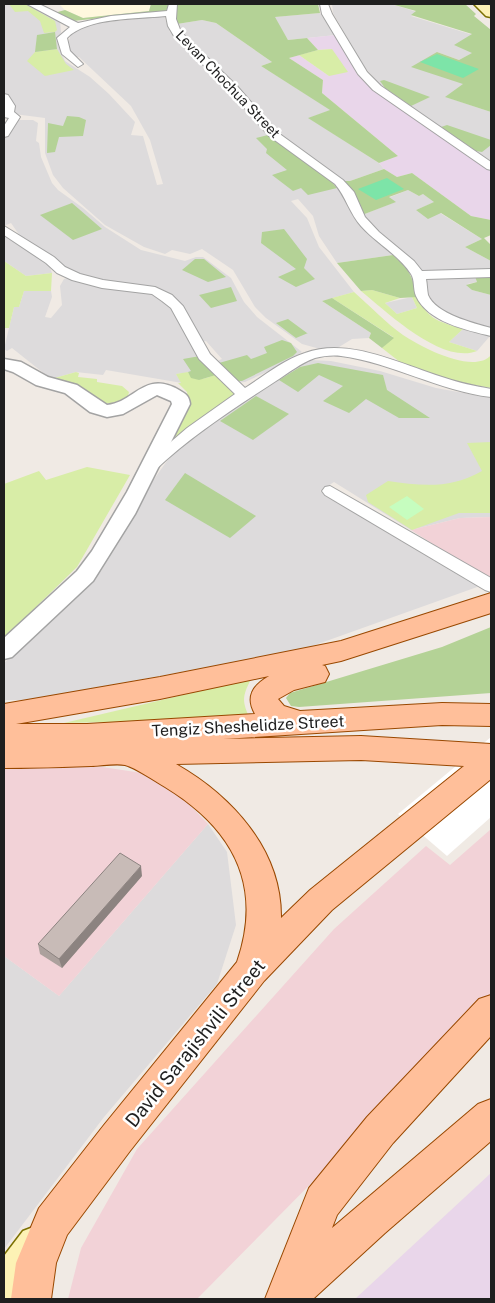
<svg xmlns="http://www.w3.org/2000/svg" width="495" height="1303" font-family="'Public Sans',sans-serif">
<rect width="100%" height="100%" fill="#f0eae4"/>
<g fill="#dddbdc">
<path d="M4 4H30L60 20 61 32 58 45 65 61 90 77 109 94 135 122 131 135 143 136 157 185 163 184 150 140 131 106 79 57H73L67 47 71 34 89 24 164 16 170 32 316 169 339 187 356 220 393 255 337 263 319 236 313 216 298 199 291 201 307 218 319 247 354 292 322 301 371 333 369 338 352 339 331 352 302 344 266 318 255 307 233 270 202 249 190 254 172 250 165 254 144 247 105 225 63 188 53 175 45 153V118L14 114V105L4 94Z"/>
<path d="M332 4H391L417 12 411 16 473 35V53L459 60 437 52 464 84 446 97 491 112V161L396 97 378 82 365 68 333 13Z"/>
<path d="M320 13 336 35 288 40 274 17Z"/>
<path d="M202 20 216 23 272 62 261 66 331 110 309 118 379 163 384 169 350 181H342L277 135 235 84 182 34 177 24Z"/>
<path d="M19 120H33L38 123 36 141 39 143 41 157 52 183 58 190 83 208 105 227 141 250 185 261 196 257H203L231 278 244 302 257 317 302 352 271 370 245 382 236 383 215 362 222 359 206 341 198 343 172 298 96 281 69 270 20 236 11 223 4 226V138Z"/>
<path d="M408 190 419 196 423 194 435 202 416 210 440 213 482 239 465 247 491 261V269L423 272 412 260 377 234 362 215 395 202 388 198Z"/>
<path d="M4 232 48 262 52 273 26 276 4 261Z"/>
<path d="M474 274 477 282 467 284 472 290 491 295V329L470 324 442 311 433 302 425 288 426 281 435 276Z"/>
<path d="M70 277 150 293 163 299 174 308 200 356 192 372 176 374 182 383 106 370 103 375 76 372 51 379 12 348 7 351 4 349 14 307H19L24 291H51L52 297 45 317 51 318 62 305 60 286 64 279Z"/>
<path d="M412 297 417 308 397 314 385 303Z"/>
<path d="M463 329 490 336 477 351 449 342Z"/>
<path d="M310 360 331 361 380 371 436 388 491 398V517L460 518 411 530 334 482 320 491 480 586 301 650 29 700H4V663L101 571 145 492 174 451 276 379Z"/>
<path d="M208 824 227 852 236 925 217 984 104 1117 4 1249V956L59 996Z"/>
</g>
<g fill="#f2d2d7">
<path d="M491 517V581L411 530 460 518Z"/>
<path d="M82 764 149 774 188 803 208 824 59 996 4 956V765Z"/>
<path d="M491 829V1001L197 1299H68L81 1248 137 1149 334 929 426 846 450 865Z"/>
</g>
<g fill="#e9d6ea">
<path d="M336 35 357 74 374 89 491 171V220L471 216 412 173 397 177 384 169 379 163 398 156 322 93 323 80 289 58 299 55 329 76 332 49 318 50 307 38Z"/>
<path d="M491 1173V1299H355Z"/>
</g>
<path fill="#fff8de" d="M59 4H151L149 11 83 18 65 10Z"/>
<g fill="#d8eda7">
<path d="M9 4H25L55 21 57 30 55 32 44 33 40 21 28 11 15 12Z"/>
<path d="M57 49 66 64 74 70 45 76 27 61 35 52Z"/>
<path d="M332 49 348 72 329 76 299 55 318 50Z"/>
<path d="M4 261 26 276 52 273 51 291H24L19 307H14L9 328H4Z"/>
<path d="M372 290 400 298 385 303 397 314 417 308 412 297H417C430 321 438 321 463 329L449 342 477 351C442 365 387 312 361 291Z"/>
<path d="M354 292C370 306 386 323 403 335 421 347 474 375 491 355V388L453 381 405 366 382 348 393 337 332 298Z"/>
<path d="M76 372 79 373 78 377 97 379V382L122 386 129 392 128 396 117 402 104 404 51 379Z"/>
<path d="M188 372C194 384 205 378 216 375L235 393 234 396 165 449 188 401 187 392 178 383H181L176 374Z"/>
<path d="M491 442V513H459L412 530 368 502 366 495 388 481C422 486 451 489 482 471L467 443Z"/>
<path d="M87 467 130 475 77 567 4 638V484L39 471 46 480Z"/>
<path d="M251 679C242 697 242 701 250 719L64 723Z"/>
</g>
<g fill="#b4d296">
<path d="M151 4H170L166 11 73 21 54 13 65 10 83 18 149 11Z"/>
<path d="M177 4H318L320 13 275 17 288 40 307 38 318 50 289 58 323 80 322 93 398 156 379 163 308 118 330 110 261 66 272 62 216 23 202 20 177 24 175 8Z"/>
<path d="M391 4H465L476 14 474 16 491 30V112L445 97 463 84 411 67 437 52 459 60 472 53 454 45 472 34 411 15 416 11Z"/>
<path d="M55 32 57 49 35 52 37 35Z"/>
<path d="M384 80 430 97 411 106 385 88 380 81Z"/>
<path d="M67 116 79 117 86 120 83 136 59 137 55 152 47 153 48 123 63 126Z"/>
<path d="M447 125 491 140V145L482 152 476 151 441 127Z"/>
<path d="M268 135 329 179 337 188 308 195 301 188 293 191 272 175 287 170 266 153 267 149 256 138Z"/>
<path d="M384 169 397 177 412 173 471 216 491 220V235L484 238 491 245V261L465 247 482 239 441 213 428 219 416 210 434 202 423 194 419 196 408 190 389 197 396 202 362 215 342 181H350Z"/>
<path d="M72 203 102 229 73 240 40 215Z"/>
<path d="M284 229 307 259 304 268 315 279 296 287 278 277 296 269 261 243 262 232Z"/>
<path d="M393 255C410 270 412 275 417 297L400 298 372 290 361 291 337 263Z"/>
<path d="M195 259H204L226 277 208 282 182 270Z"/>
<path d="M474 274 491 275V295L472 290 466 285 477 282Z"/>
<path d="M231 287 237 301 211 308 199 295Z"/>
<path d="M332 298 394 338 382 348 369 338 371 333 322 301Z"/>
<path d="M288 319 307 333H308L296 338 276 323Z"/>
<path d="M282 340 291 343 297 352 293 356 242 381H235L219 363 247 355 251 359 267 353 264 347Z"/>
<path d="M200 356 216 375 199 380 191 378 188 372 191 371 183 359Z"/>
<path d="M318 363 383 375 387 390 430 418H399L366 399 349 413 323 401 343 386 319 375 298 392 279 380 300 367Z"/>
<path d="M256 396 289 414 253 440 220 421Z"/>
<path d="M185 473 256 516 230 538 165 500Z"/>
<path d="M491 627V693L299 707 291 706 286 698 290 693 442 647Z"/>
</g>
<path fill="#c6fdbf" d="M407 496 424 509 407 520 389 507Z"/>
<g fill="#7de4a8">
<path d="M437 54 479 69 463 78 420 62Z"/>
<path d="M387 178 404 189 376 200 358 189Z"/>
</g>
<path fill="#fff" d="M491 737V817L447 856 398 814Z"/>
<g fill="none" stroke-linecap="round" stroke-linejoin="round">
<g stroke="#a3a3a3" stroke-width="2">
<g id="minor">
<path d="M27 4H39L78 23 111 16 167 11 169 4H177L176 19 181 32 237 86 277 132 343 180 354 192 365 217 379 232 414 261 422 271 491 269V277L426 279C427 284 427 290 428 295 436 314 473 323 491 328V336C466 330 428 322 416 296 413 289 415 280 411 274 399 255 376 243 361 226 350 214 346 197 335 184L269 136 229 90 174 36 168 26 166 16C138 19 87 17 67 38L70 51 83 64 78 67 62 54 57 38 70 27Z"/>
<path d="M320 4H328L332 14 367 72 381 86 491 162V170L487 169 373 90 358 74 322 14Z"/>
<path d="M4 94 8 95 15 106 14 112 20 117 8 136 4 137V126L9 118 4 117Z"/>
<path d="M4 226 54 257 65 267 80 274 103 280 155 287 172 295 183 306 210 354 245 388C264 376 283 360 305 353 349 337 400 364 442 377 459 383 475 386 491 389V397C439 391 393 363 341 356 333 355 323 356 315 358 301 363 288 373 276 381 233 409 191 436 154 471H144L141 468 144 465 187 428 235 394 199 359 171 308 162 301 152 294 102 288 72 280 57 273 46 263 4 235Z"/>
<path d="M330 486 491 578V592L485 590 325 495 322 491 325 487Z"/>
</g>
</g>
<g stroke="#a3a3a3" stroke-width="3">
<path id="tertiary" d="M4 359 21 362 48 377 77 385 107 405C134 403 144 370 179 390 186 394 189 396 190 404L135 514 93 581 12 657 4 659V638L77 571 92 551 127 492 172 404 171 401 157 395 123 414 107 417 90 412 65 393 36 385 13 372 4 369Z"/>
</g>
<g stroke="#7b7000" stroke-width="3">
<g id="secondary">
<path d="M474 4H488L491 6V17L486 16Z"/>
<path d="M36 1226 49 1231 54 1244 49 1257 17 1298 4 1299V1256L23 1231Z"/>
</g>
</g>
<g stroke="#994800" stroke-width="2">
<g id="primary">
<path d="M491 593V613L341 661 322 665 325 666 329 674 325 682 294 690 278 699 284 706 300 711 442 703 491 704V726L442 725 223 739 361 736 491 744V779L332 910 264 981 130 1151 67 1235 56 1263 51 1299H11L16 1263 39 1208 104 1125 237 962C264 884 232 828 165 787 155 781 136 768 125 765 115 763 101 766 91 766 62 767 33 768 4 768V704L160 677 341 641ZM269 676C253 685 245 697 255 714L87 724H16L160 699ZM361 760 464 766 310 890 281 918C282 850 232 796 176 764Z"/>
<path d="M491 995V1036L393 1143 337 1215 332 1228 478 1104 491 1099V1141L385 1233 313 1299H265L309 1188 367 1117 479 999Z"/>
</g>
</g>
<use href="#minor" fill="#fff" fill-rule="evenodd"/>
<use href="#tertiary" fill="#fff" fill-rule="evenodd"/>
<use href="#secondary" fill="#fdf2b5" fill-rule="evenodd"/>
<use href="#primary" fill="#ffbf9a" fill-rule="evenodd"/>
</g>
<path fill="#aca19d" d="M142 876 62 968 40 954 38 944Z"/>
<path fill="#8c8380" d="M141 866 142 876 62 968 59 959Z"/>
<path fill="#c8bbb7" stroke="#8c8380" d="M120 853 141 866 59 959 38 944Z"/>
<g text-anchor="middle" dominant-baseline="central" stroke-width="5" stroke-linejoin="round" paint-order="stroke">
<g font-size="14" fill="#1f1f1f" stroke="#fff">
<text transform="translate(228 84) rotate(46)">Levan Chochua Street</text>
</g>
<g font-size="16" fill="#1f1f1f" stroke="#fff">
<text transform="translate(248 726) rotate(-3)">Tengiz Sheshelidze Street</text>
</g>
<g font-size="19" fill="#1f1f1f" stroke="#fff">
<text transform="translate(195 1043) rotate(-51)">David Sarajishvili Street</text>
</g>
</g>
<rect width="495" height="1303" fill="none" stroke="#1f1f1f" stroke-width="10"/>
</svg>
